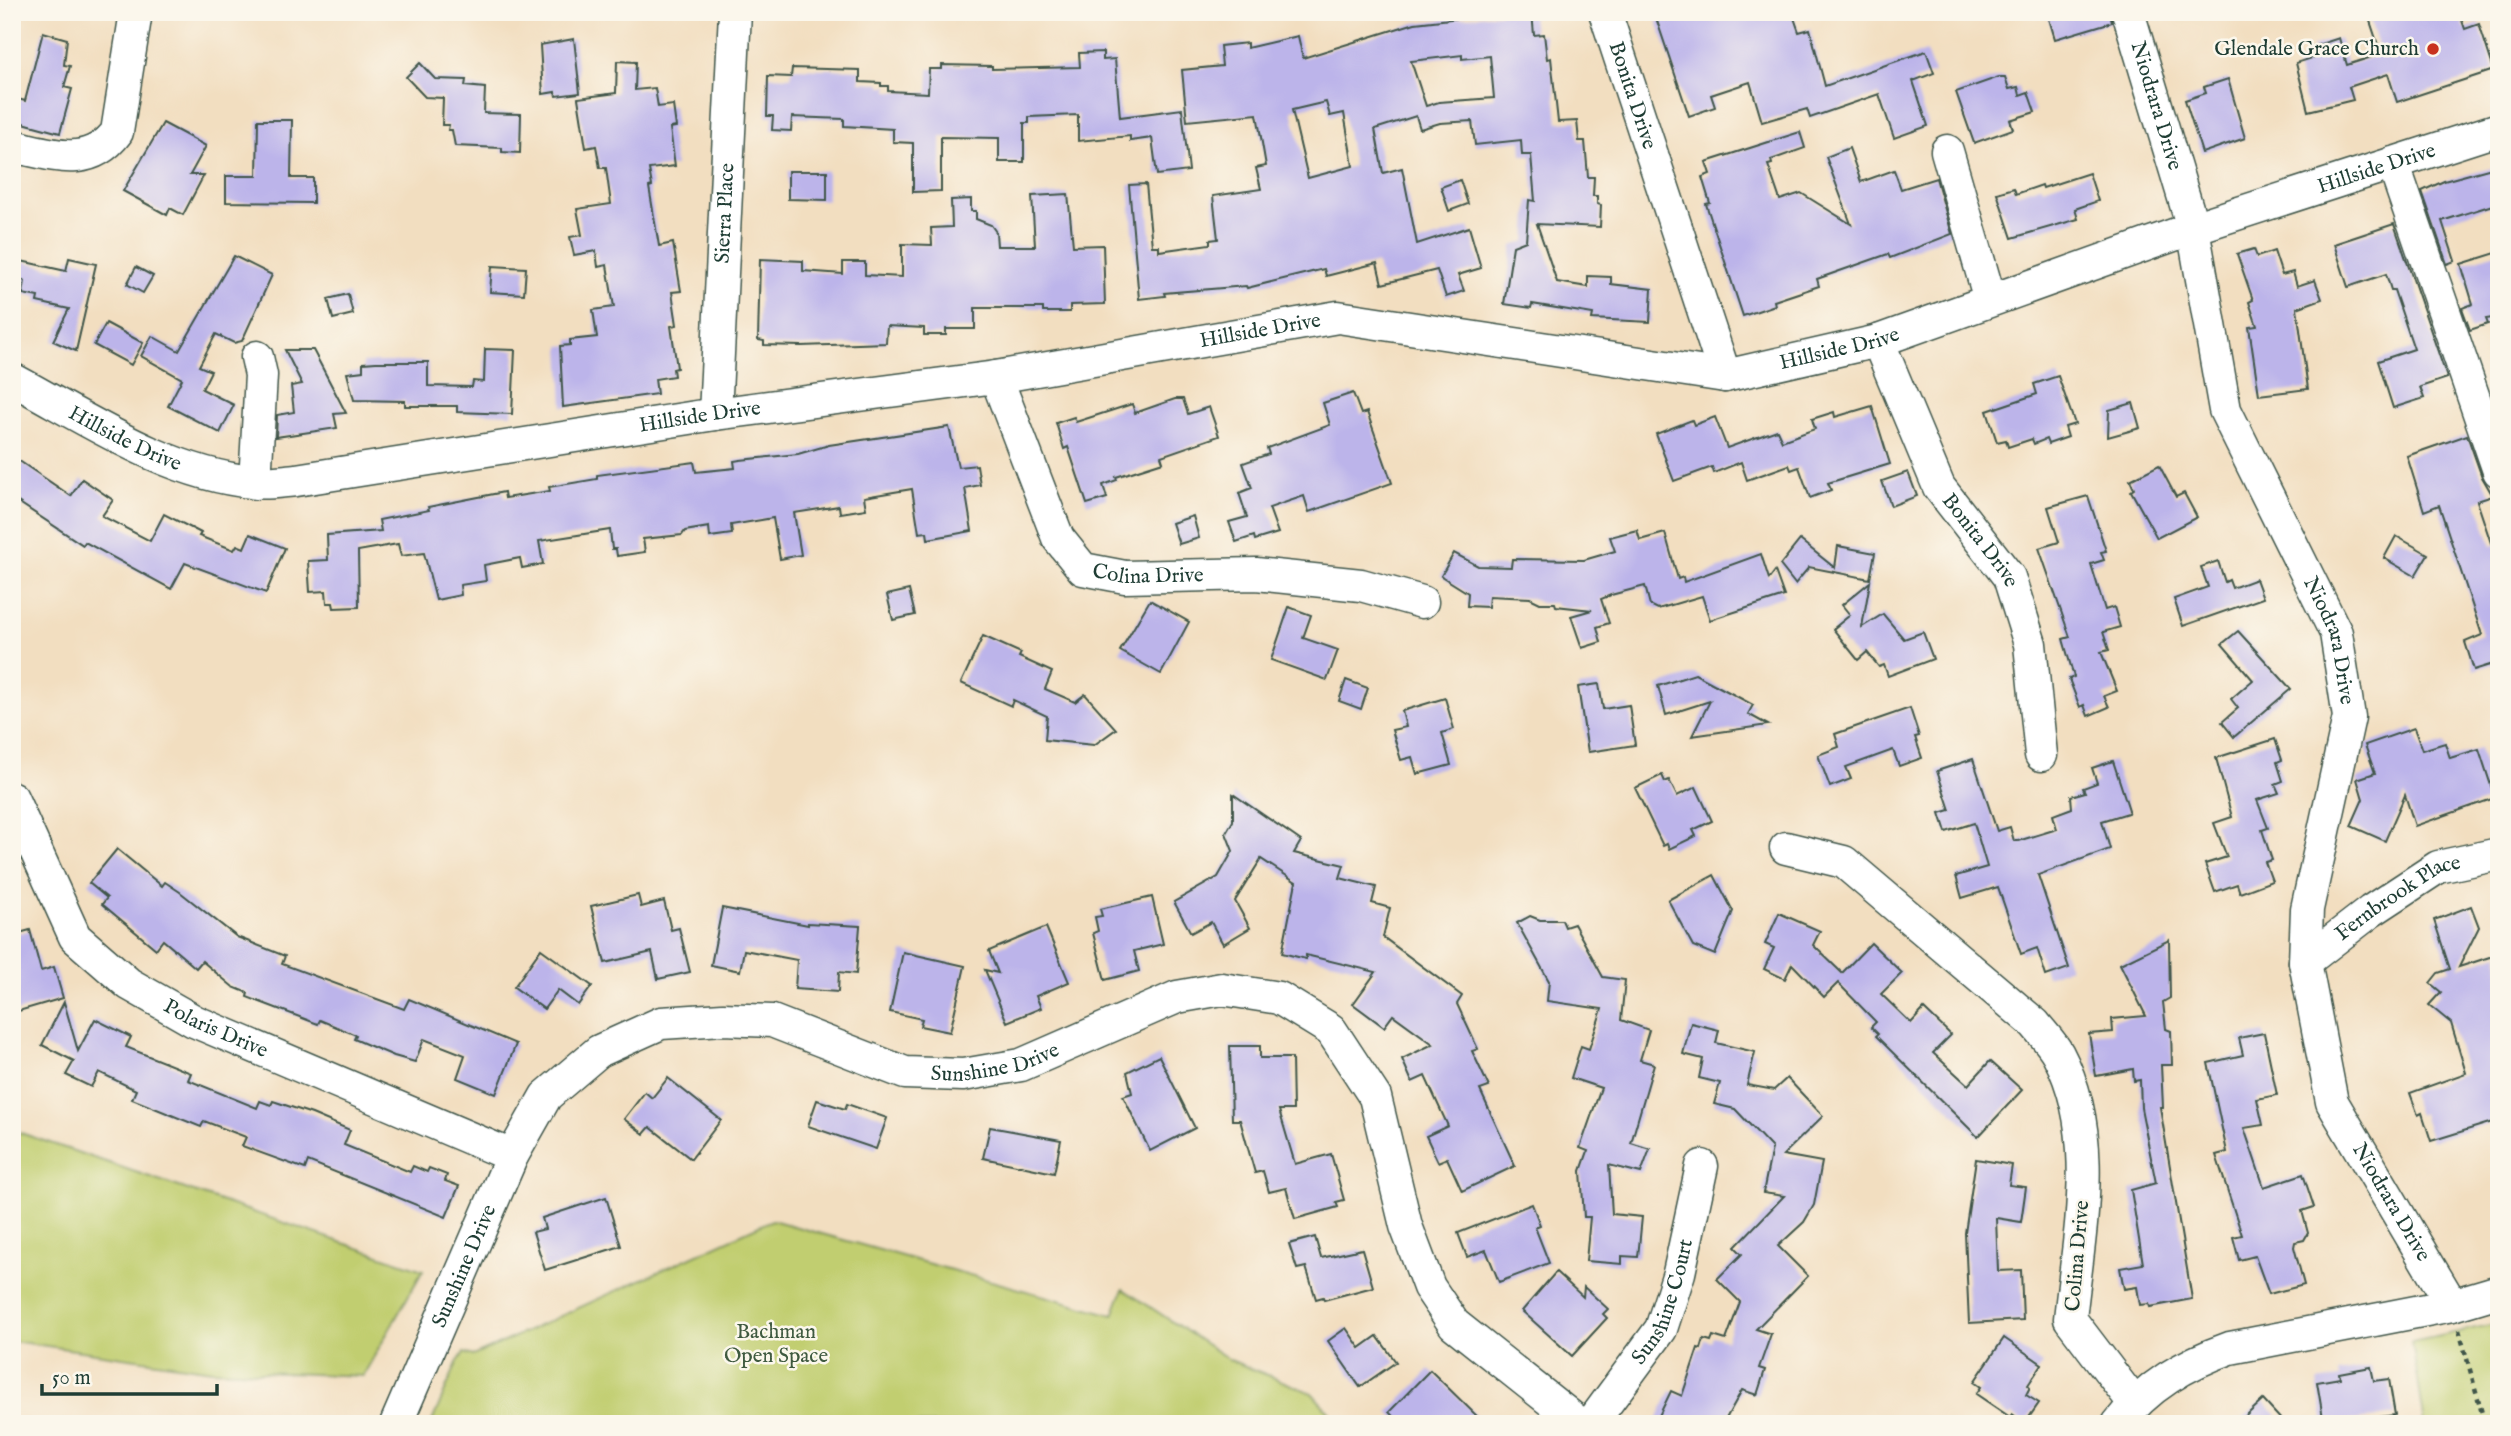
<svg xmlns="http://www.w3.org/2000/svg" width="2511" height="1436" font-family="'IM FELL English',serif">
<rect width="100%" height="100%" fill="#fbf7ec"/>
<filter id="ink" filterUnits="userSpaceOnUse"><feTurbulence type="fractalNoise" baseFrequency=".0143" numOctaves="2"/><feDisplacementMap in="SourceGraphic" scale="14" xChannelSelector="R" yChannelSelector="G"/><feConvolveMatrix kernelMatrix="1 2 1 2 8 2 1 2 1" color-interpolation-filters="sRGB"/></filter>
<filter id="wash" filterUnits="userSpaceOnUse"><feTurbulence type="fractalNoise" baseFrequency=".00686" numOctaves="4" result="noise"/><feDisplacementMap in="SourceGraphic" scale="28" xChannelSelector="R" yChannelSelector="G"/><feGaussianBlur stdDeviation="1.57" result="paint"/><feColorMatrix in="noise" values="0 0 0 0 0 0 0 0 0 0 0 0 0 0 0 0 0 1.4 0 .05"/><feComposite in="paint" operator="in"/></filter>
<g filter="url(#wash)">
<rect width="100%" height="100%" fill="#f2dec0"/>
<g fill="#c1ce70" stroke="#708652" stroke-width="2">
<path d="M12 1130 423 1270 363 1376 212 1370 12 1341Z"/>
<path d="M772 1220 1113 1315 1123 1289 1230 1360 1312 1393 1340 1424H431L457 1363 464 1353 473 1356Z"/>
<path d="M2499 1323V1424H2425L2412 1342Z"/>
</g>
<g id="blocks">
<g fill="#bcb4ea" fill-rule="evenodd">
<path d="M1513 12H1532L1534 35 1544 34 1547 59 1551 58 1558 122 1577 121 1579 141H1585L1588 177H1594L1593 196H1597V204L1601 205 1600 227 1537 224 1557 282 1588 287V276L1611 277V284L1652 289 1650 322 1592 319 1593 314 1532 304 1531 308 1504 304 1513 246 1526 241 1529 200 1535 201 1531 155H1522L1521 140 1475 145 1472 121 1440 123 1420 129 1416 116 1375 129 1383 173 1402 168 1417 244 1469 227 1481 268 1458 275 1464 291 1446 297 1437 270 1382 284 1377 263 1326 276 1324 269 1247 288 1246 286 1164 293 1165 296 1139 299 1129 185 1146 184 1152 246H1159V251L1210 244V240L1218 239 1213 196 1261 189 1256 168 1266 166 1257 114 1187 121 1182 70 1222 66 1220 46 1247 43V48L1298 36 1303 58 1415 23ZM1462 55V59L1490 56 1494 98 1439 102 1426 106 1411 61ZM1326 102 1330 116 1344 113 1353 166 1308 178 1292 110Z"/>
<path d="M1654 12H1715L1718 21 1745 12H1792L1799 32 1810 29 1825 86 1926 51 1934 73 1913 81 1928 126 1894 138 1879 94 1810 118 1807 109 1762 122 1750 82 1711 95 1715 107 1689 116Z"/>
<path d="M2047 12H2110L2112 22 2055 39Z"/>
<path d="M2367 12H2459L2465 29 2479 24 2494 70 2397 102 2388 74 2349 87 2353 100 2308 111 2296 63 2315 57 2312 47 2339 38 2347 65 2381 54Z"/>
<path d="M43 32 67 39 64 65 70 66 64 87 72 89 60 133 12 120 18 99 25 101Z"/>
<path d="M574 39 580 93 556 96 555 92 543 94 540 45Z"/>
<path d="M1103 52V60L1115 59 1120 117 1182 109 1189 171 1157 175 1152 138 1130 141V136L1078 141V115L1029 117V123H1024V162H999V138L941 137V191L913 192V143L893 142V129L844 126V119L792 117 791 131 772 130 773 116H767L768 76 791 77 792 68 860 70V82L881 83V86H888V91L928 93 929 69H942V65L992 66V69L1080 67 1079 53Z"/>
<path d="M617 61 636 62 635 90 655 88 658 107 673 105 676 127 670 128 675 166 649 169 652 186 649 187 659 246 673 243 681 291 672 292 677 325 671 326 677 368 673 369 674 376 655 379 657 394 563 407 560 346 570 345V340L597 337 593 310 614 307 607 265 598 267 596 251 574 255 570 237 582 235 577 209 611 204 606 168H600L596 146 586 148 578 98 616 93Z"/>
<path d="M420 63 435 79 466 80 465 86 485 88 484 113 521 114 520 153 502 152V148L455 146 452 130H448L449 125H442L443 98 425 97 406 77Z"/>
<path d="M1999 77H2005L2009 89 2018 87 2020 95 2028 92 2035 112 2010 120 2013 129 1974 143 1956 92Z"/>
<path d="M2228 79 2245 138 2202 153 2185 100 2206 93 2204 87Z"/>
<path d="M258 120H292L291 178H313V203L226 202V176H257Z"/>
<path d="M163 123 206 146 190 175H204L183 215 170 208 167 215 123 191Z"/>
<path d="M1800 132 1805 148 1771 160 1772 164 1768 165 1780 200 1801 193 1851 224 1826 157 1849 148 1861 182 1894 170 1901 189 1936 178 1952 234 1890 258 1888 254 1817 279 1819 286 1774 301 1775 305 1743 316 1706 204 1710 203 1702 177 1710 174 1706 162Z"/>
<path d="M2499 166V203L2442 221 2455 261 2447 264 2422 191 2444 181Z"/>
<path d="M788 171H827V200L788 199Z"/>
<path d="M2089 173 2098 201 2075 209 2078 219 2012 238 1997 193 2014 188 2016 194 2042 185 2043 188Z"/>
<path d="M1460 180 1468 204 1449 211 1441 187Z"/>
<path d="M1068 194 1073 246 1103 245 1105 304 1070 305V312H1043V308H975V329H946V335H924V328L887 326 886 343 801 346 764 345V341L758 340 760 259 803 261V271L843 274V262H865V275L902 277V244L932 245 931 228 952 227 951 200 971 199V211H976V219L991 225 996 232 997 246H1035L1032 196Z"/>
<path d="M2394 224 2447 378 2420 387 2424 398 2393 408 2378 361 2414 349 2394 290H2391L2386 274 2348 287 2334 244Z"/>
<path d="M2254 249 2257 257 2274 251 2282 275 2293 272 2297 286 2315 280 2322 299 2297 308 2308 389 2259 395 2249 327 2257 326 2249 302 2253 300 2237 254Z"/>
<path d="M2499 252V317L2486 319 2488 324 2470 330 2462 308 2473 304 2461 264Z"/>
<path d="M234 256 272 275 242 341 234 343 216 334 199 366 211 371 202 389 234 405 220 433 168 406 182 379 141 356 152 336 179 351Z"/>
<path d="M69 258 96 264 76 351 53 341 69 309 37 302 38 297 23 294 25 281 12 275V259L66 271Z"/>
<path d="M492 266 526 268 524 294 490 292Z"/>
<path d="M136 267 153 276 143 293 127 284Z"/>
<path d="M348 294 353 314 333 319 328 299Z"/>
<path d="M106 323 143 343 131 365 94 345Z"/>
<path d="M485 349 515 350 512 414 457 412V406H405V401L354 400 347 373 363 371V363L376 362H428V386L472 387 473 381 484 382Z"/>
<path d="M285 350H313L346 413 334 414 337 428 276 437 277 415 294 412 291 386 302 384Z"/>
<path d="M2058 376 2075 424 2065 427 2068 437 2048 444 2046 439 2034 444 2032 439 2008 447 2006 440 1997 442 1987 411 2037 394 2034 384Z"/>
<path d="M1353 393 1361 414 1367 412 1392 483 1309 512 1304 496 1269 508 1278 533 1255 540 1254 536 1236 542 1229 522 1247 517 1239 493 1252 488 1243 463 1269 454 1267 448 1330 425 1323 403Z"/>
<path d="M1175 399H1183L1188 414 1209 407 1219 436 1161 456 1163 462 1116 477 1117 480 1103 485 1107 498 1087 504 1068 447 1064 449 1056 423 1074 417 1076 422 1132 404 1135 413Z"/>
<path d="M2133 403 2140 428 2108 437 2109 410Z"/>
<path d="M1872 406 1890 464 1828 483 1831 490 1810 498 1799 467 1791 470 1789 465 1747 480 1741 462 1714 473 1712 467 1674 481 1656 434 1692 420 1694 425 1715 417 1727 448 1777 430 1782 441 1815 429 1812 419 1834 412 1835 417Z"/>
<path d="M949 427 958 467 977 465 980 485 965 488 972 531 928 539 927 532 919 533 912 489 864 497 866 509 840 513 839 506 794 513 801 555 780 559 773 518 731 525 732 534 710 537 709 527 685 531 682 535 643 539 645 552 617 556 616 549H612L610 530 539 541 543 564 522 568 520 558 484 565 486 581 460 585 461 595 436 600 424 553 401 556 398 544 358 551 359 607 334 608 333 603H327L326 591 310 592 308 561 328 560 327 535 381 531 379 520 429 510 428 507 504 492 505 498 550 491 549 487 597 479V475L694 462 696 472 735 468 734 461 740 460 798 454 829 445Z"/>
<path d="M2467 435 2482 477 2493 496 2477 501 2492 546 2499 544V673H2496L2493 664 2474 670 2465 642 2482 635 2439 505 2424 511 2407 456Z"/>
<path d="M12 456 71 496 82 479 113 500 102 516 150 541 164 514 201 533 199 536 234 550 237 545 244 548 250 534 285 548 266 593 185 563 171 589 85 542 83 545 12 498Z"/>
<path d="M2159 465 2176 497 2184 493 2197 517 2157 538 2131 491 2134 489 2130 480Z"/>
<path d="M1908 472 1917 496 1891 506 1882 481Z"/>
<path d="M2088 496 2106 551 2101 552 2104 560 2091 564 2105 610 2114 607 2120 627 2103 632 2109 650 2101 652 2117 691 2104 696 2109 707 2088 716 2084 705 2080 707 2069 679 2074 677 2063 639 2070 637 2039 548 2059 542 2048 507Z"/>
<path d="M1193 516 1199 538 1179 544 1172 523Z"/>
<path d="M1637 530 1640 540 1665 533 1678 579 1683 577 1684 582 1761 554 1769 579 1775 571 1784 596 1710 620 1702 596 1658 609 1650 605 1645 586 1611 595 1601 599 1609 623 1597 627 1601 642 1582 648 1571 616 1592 610 1556 606 1555 603H1540L1530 598 1489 596 1488 607 1467 606 1468 593 1441 576 1454 553 1478 566 1511 567 1512 559 1584 560 1615 551 1610 537Z"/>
<path d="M2396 536 2428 554 2415 576 2384 558Z"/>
<path d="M1800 540 1835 568 1838 546 1875 553 1870 579 1809 567 1795 584 1780 565Z"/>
<path d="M2218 561 2225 582 2229 580 2232 588 2256 579 2263 598 2183 626 2174 599 2208 587 2201 567Z"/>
<path d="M1870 582 1862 627 1883 614 1904 639 1923 632 1933 659 1888 676 1884 665 1879 667 1867 652 1858 660 1833 629 1850 615 1842 605Z"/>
<path d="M909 590 915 615 893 620 887 595Z"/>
<path d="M1150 600 1189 622 1161 674 1120 651Z"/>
<path d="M1289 607 1311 615 1303 638 1338 650 1327 680 1271 660Z"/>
<path d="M2238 631 2291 689 2234 737 2222 722 2238 708 2231 699 2253 680 2222 644Z"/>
<path d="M983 636 1021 653 1019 657 1052 672 1045 689 1075 702 1085 694 1116 729 1094 745 1045 740 1047 716 1013 700 1011 706 961 683Z"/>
<path d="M1695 674 1753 705 1748 714 1768 725 1692 736 1710 701 1666 715 1658 686Z"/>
<path d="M1346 680 1368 688 1361 709 1339 701Z"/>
<path d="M1599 684 1603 709 1629 705 1635 745 1588 752 1578 687Z"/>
<path d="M1445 698 1454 729 1442 733 1451 765 1417 774 1412 757 1401 760 1392 730 1406 727 1402 711Z"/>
<path d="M1910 708 1919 736 1915 737 1922 758 1899 766 1893 750 1846 767 1851 779 1830 787 1818 755 1839 747 1835 734Z"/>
<path d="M2414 728 2422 750 2445 743 2450 758 2479 749 2495 798 2415 826 2405 795 2385 841 2351 826 2363 799 2357 779 2375 773 2365 745Z"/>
<path d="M2275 739 2282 760 2277 762 2283 781 2275 784 2279 793 2257 800 2268 828 2262 830 2272 860 2265 862 2272 881 2240 893 2237 884 2215 892 2205 864 2227 857 2214 823 2232 817 2216 758Z"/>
<path d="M1973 759 1997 831 2010 827 2014 841H2018L2057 829 2053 815 2072 808 2071 796 2085 792 2083 788 2097 783 2092 768 2113 761 2129 810 2128 813 2102 821 2110 849 2038 875 2069 968 2046 976 2037 948 2021 954 1998 887 1962 898 1956 876 1987 867 1974 823 1946 832 1940 813 1950 810 1937 771Z"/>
<path d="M1662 775 1665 782 1669 780 1677 796 1696 787 1712 821 1693 830 1696 836 1669 849 1667 844 1663 846 1635 788Z"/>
<path d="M1233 794 1301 841 1294 853 1344 865 1340 878 1376 887 1372 903 1390 908 1383 937 1462 996 1457 1004 1478 1049 1472 1051 1489 1087 1480 1090 1515 1166 1462 1191 1447 1158 1438 1162 1426 1136 1448 1126 1425 1076 1412 1082 1402 1059 1433 1044 1393 1015 1384 1027 1353 1004 1376 972 1306 955V959L1282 953 1296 882 1261 859 1235 901 1250 928 1223 944 1211 922 1191 933 1174 902 1218 877 1233 851 1226 833 1233 821Z"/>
<path d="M117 849 162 886 165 882 180 892 237 937 285 956 282 964 404 1009 409 999 516 1044 496 1094 457 1078 465 1055 424 1039 415 1062 394 1056 354 1039 356 1035 320 1020 318 1024 247 997 248 993 233 987 202 961 196 968 163 940 156 949 102 904 107 898 89 883Z"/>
<path d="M1714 875 1733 911 1715 955 1693 946 1668 900Z"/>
<path d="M638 895 641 907 664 901 671 930 679 928 690 972 658 979 652 952 605 963 591 906Z"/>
<path d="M1152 897 1163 944 1134 951 1139 971 1105 980 1093 933 1098 931 1095 917 1102 916 1100 909Z"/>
<path d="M2471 906 2479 927 2459 967 2499 954V1120L2431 1141 2422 1113 2418 1115 2410 1093 2466 1073 2451 1023 2429 1005 2441 992 2430 983 2438 973 2450 969 2434 920Z"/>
<path d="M722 908 808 925V923L860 926 856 974 839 972 838 992 795 989 797 960 744 950 740 971 711 965Z"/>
<path d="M1779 913 1820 931 1813 945 1842 973 1871 943 1902 973 1881 994 1911 1023 1924 1009 1951 1035 1933 1053 1968 1085 1990 1061 2022 1090 1978 1137 1876 1036 1878 1034 1871 1027 1876 1022 1838 983 1824 997 1792 964 1785 979 1764 969 1774 948 1765 944Z"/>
<path d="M1530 916 1540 920H1562L1565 927 1574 924 1603 977 1625 980 1621 1020 1649 1030 1640 1060 1654 1064 1631 1143 1650 1149 1641 1173 1609 1165 1612 1214 1642 1217 1638 1257 1622 1256V1264L1586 1261 1590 1217H1584L1581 1171 1588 1151 1580 1148 1601 1088 1571 1078 1581 1046 1589 1049 1602 1009 1547 1001 1549 981 1517 923Z"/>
<path d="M1046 927 1069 982 1036 996 1041 1008 1007 1022 985 970 998 973 989 951Z"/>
<path d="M30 930 41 971 54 967 63 998 12 1013V935Z"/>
<path d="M2169 940 2170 998 2163 1002 2166 1029 2171 1031 2172 1065H2161L2163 1107H2160L2192 1299 2150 1307 2149 1304 2140 1305 2137 1287 2124 1289 2120 1268 2143 1264 2131 1190 2156 1183 2141 1108 2140 1080 2134 1081 2133 1069 2096 1076 2089 1034 2113 1032 2112 1019 2146 1016 2120 964Z"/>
<path d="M541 949 592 986 578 1005 558 990 544 1009 514 987Z"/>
<path d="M903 952 965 966 950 1032 920 1026 922 1019 890 1012Z"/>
<path d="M64 1002 78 1051 95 1019 131 1037 126 1047 191 1073 188 1080 257 1108 260 1101 271 1105 273 1101 312 1114 350 1130 344 1145 410 1172 413 1166 427 1172 429 1168 447 1175 445 1181 459 1186 446 1217 308 1161 305 1169 242 1146 246 1137 204 1121 201 1127 132 1099 136 1090 99 1072 91 1087 66 1075 74 1061 42 1045Z"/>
<path d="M1691 1023 1719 1030 1716 1043 1755 1052 1747 1085 1774 1090 1787 1078 1823 1116 1783 1155 1822 1162 1814 1205 1804 1222 1778 1246 1808 1276 1756 1329 1771 1334 1759 1368 1765 1370 1757 1395 1742 1390 1723 1424H1655L1671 1391 1682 1396 1698 1348 1701 1349 1704 1339 1711 1341 1713 1336 1726 1340 1740 1302 1717 1279 1742 1254 1735 1247 1784 1196 1763 1193 1772 1148 1735 1109 1714 1104 1720 1083 1699 1078 1703 1059 1683 1054Z"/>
<path d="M2264 1033 2277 1095 2257 1099 2263 1125 2244 1128 2264 1187 2303 1174 2314 1207 2302 1211 2308 1233 2304 1240 2295 1242 2294 1247 2304 1285 2269 1294 2255 1256 2239 1260 2233 1237 2242 1235 2216 1155 2227 1152 2208 1063 2243 1055 2239 1038Z"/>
<path d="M1230 1046H1260V1058H1292L1293 1110H1279L1295 1164 1331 1154 1344 1200 1336 1202 1338 1207 1295 1219 1286 1188 1269 1192 1263 1171 1255 1173 1240 1120H1232Z"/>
<path d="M1159 1056 1195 1128 1150 1151 1123 1096 1132 1093 1127 1072Z"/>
<path d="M668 1078 721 1120 691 1159 650 1127 644 1134 624 1119 645 1092 652 1098Z"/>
<path d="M817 1100 845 1109 847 1104 887 1118 876 1149 808 1126Z"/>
<path d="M990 1127 1061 1140 1054 1173 983 1158Z"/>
<path d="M1976 1159 2012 1165 2009 1185 2026 1187 2021 1222 1996 1218 1998 1271 2021 1270 2023 1320 1969 1323 1965 1233Z"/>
<path d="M606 1197 621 1246 545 1270 533 1232 545 1229 542 1218Z"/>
<path d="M1532 1204 1540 1225 1535 1227 1549 1263 1499 1282 1486 1250 1467 1257 1458 1233Z"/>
<path d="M1315 1237 1321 1258 1362 1249 1373 1287 1324 1300 1323 1297 1316 1299 1306 1267 1297 1269 1289 1244Z"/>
<path d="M1556 1272 1583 1297 1584 1287 1608 1309 1603 1314 1607 1318 1572 1356 1522 1311Z"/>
<path d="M1346 1328 1360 1348 1377 1336 1396 1362 1360 1387 1328 1341Z"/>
<path d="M2004 1338 2042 1364 2028 1385 2030 1387 2026 1395 2039 1403 2025 1423 2012 1414 2010 1417 1976 1394 1981 1387 1974 1382Z"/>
<path d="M2371 1367 2374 1381 2389 1379 2395 1415 2324 1424 2317 1382 2340 1378 2339 1373Z"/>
<path d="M1430 1370 1485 1424H1400L1389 1412Z"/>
<path d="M2263 1400 2285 1424H2237Z"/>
</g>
</g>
</g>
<g filter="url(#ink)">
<use href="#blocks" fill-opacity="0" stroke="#3f5549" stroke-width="2"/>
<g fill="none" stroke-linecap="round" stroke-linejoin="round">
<g stroke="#3f5549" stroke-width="35">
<g id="minor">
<path id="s1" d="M1605 12 1725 376"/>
<path id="s2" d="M2128 12 2193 228 2225 410 2336 633 2349 717 2307 909 2305 962 2332 1102 2452 1305"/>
<path d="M12 146C52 154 89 170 117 132L136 12"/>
<path d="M1947 151 1990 300"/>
<path d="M2393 163 2499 471"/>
<path id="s3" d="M1878 341 1939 487 2009 577 2030 644 2041 755"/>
<path id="s4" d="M996 377 1058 538 1083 569 1125 577 1256 574 1361 585 1422 602"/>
<path id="s5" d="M12 379C87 419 167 474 253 482 267 484 283 481 296 480L715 414 996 377 1338 317 1725 376 1878 341 2193 228 2499 129"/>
<path id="s6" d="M715 414 735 12"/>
<path d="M255 483 261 375 257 357"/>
<path id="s7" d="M12 798 75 937 129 984 194 1021 512 1156"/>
<path d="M1786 848 1844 862 2035 1024C2042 1033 2052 1043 2058 1054 2101 1135 2079 1233 2070 1319L2134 1403"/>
<path id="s8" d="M2305 962 2371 911 2438 867 2499 854"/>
<path id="s9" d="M396 1424 512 1156 546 1096 599 1051 661 1023 723 1019 772 1021 905 1073 963 1075 1021 1065 1177 997 1222 989 1279 998 1331 1030 1375 1097 1406 1226 1429 1287 1454 1324 1580 1424"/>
<path id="s10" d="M1591 1424 1661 1329 1679 1273 1702 1166"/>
<path d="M2118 1424C2147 1386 2185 1364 2230 1348L2452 1305 2499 1291"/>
</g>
</g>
<path stroke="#3f5549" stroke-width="4.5" stroke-dasharray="5 5" stroke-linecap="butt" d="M2459 1330 2485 1424"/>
<use href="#minor" stroke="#fff" stroke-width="32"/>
</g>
</g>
<circle fill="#c8321e" stroke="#fbf7ec" stroke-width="2.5" cx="2433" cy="49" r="7"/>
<g text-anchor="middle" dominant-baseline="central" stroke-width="5" stroke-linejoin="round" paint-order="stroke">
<g font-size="21" fill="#1f3d34" stroke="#fbf7ec" text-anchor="end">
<text x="2419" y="49">Glendale Grace Church</text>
</g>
<g font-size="21" fill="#1f3d34" stroke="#fbf7ec">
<text stroke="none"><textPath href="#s1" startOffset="88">Bonita Drive</textPath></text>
<text stroke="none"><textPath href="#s2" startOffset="98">Niodrara Drive</textPath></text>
<text stroke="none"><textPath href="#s5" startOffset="2438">Hillside Drive</textPath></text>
<text stroke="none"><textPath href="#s6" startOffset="201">Sierra Place</textPath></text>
<text stroke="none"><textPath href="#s5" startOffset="1283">Hillside Drive</textPath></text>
<text stroke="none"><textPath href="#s5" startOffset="1871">Hillside Drive</textPath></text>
<text stroke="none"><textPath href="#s5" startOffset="716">Hillside Drive</textPath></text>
<text stroke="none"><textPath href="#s5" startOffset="128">Hillside Drive</textPath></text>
<text stroke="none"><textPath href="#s3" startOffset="226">Bonita Drive</textPath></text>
<text stroke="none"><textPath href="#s4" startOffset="278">Colina Drive</textPath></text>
<text stroke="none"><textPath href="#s2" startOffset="665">Niodrara Drive</textPath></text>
<text stroke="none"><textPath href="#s8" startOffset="114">Fernbrook Place</textPath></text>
<text stroke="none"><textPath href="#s7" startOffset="322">Polaris Drive</textPath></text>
<text stroke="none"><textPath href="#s9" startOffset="844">Sunshine Drive</textPath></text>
<text stroke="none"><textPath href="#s2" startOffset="1253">Niodrara Drive</textPath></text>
<text transform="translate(2078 1256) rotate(-85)">Colina Drive</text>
<text stroke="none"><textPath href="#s9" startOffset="172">Sunshine Drive</textPath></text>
<text stroke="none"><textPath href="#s10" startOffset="144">Sunshine Court</textPath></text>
</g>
<g font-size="21" fill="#3f5a40" stroke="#fbf7ec">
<text x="776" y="1332">Bachman<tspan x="776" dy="24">Open Space</tspan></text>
</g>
</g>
<rect width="2511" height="1436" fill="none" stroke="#fbf7ec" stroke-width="42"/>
<path d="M42 1384v10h175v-10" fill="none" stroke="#1f3d34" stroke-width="3.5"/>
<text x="52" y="1384" font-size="21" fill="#1f3d34" stroke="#fbf7ec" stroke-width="5" paint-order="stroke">50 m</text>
</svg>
